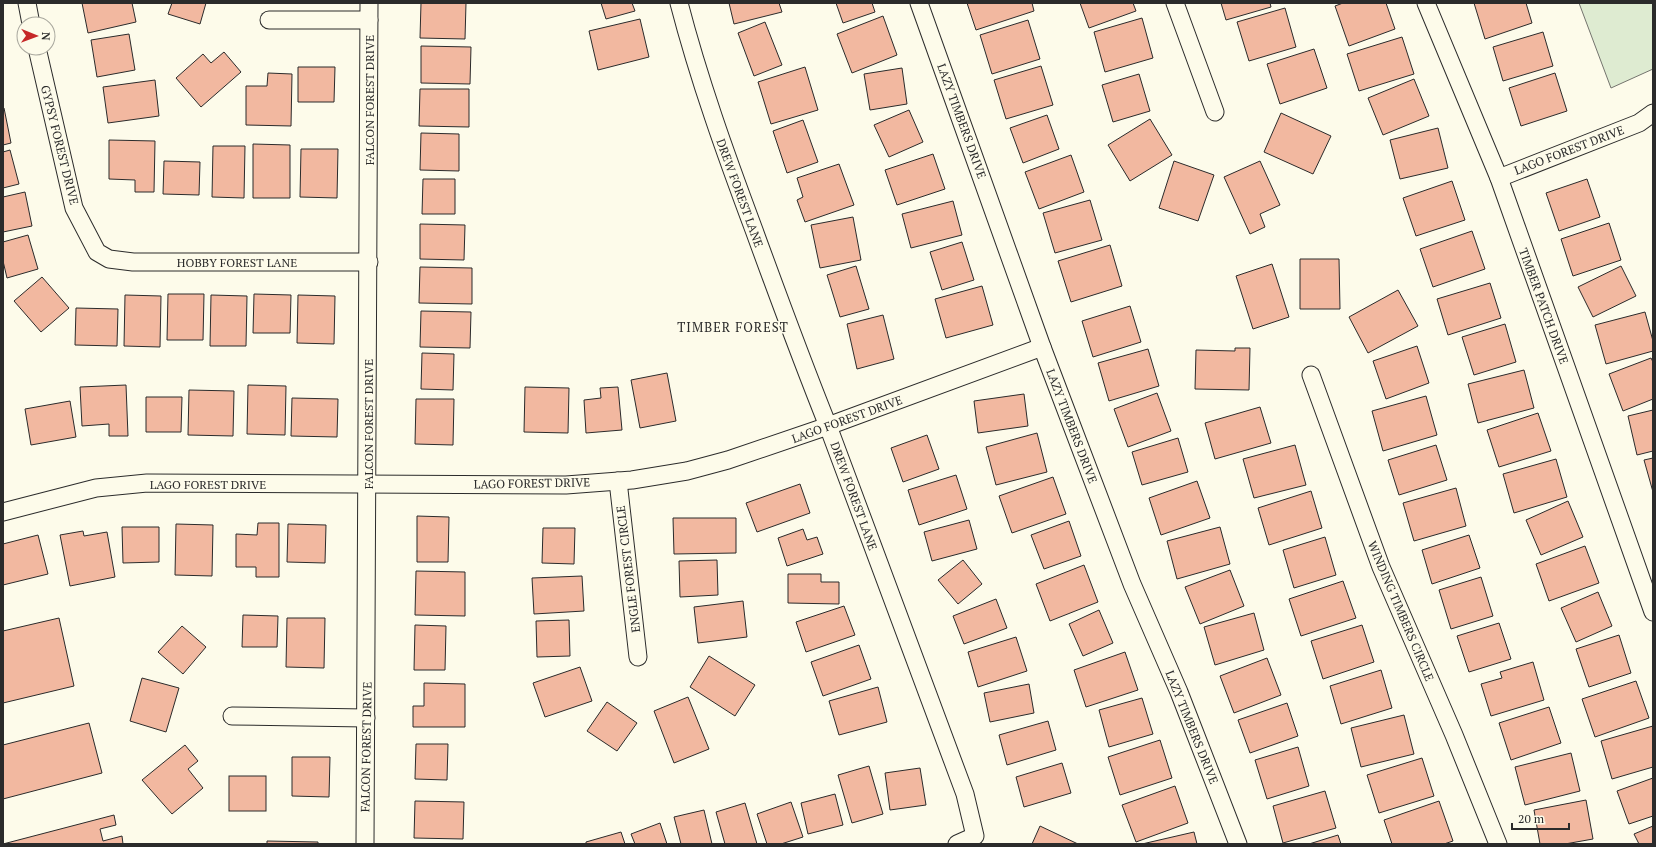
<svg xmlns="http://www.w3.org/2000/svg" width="1656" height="847" font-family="'PT Serif',serif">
<rect width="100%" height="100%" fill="#fdfbea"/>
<path fill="#deebd1" stroke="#74746e" d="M1579 3H1653V69L1611 88Z"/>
<g fill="#f2b8a0" stroke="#2b2b2b">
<path d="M82 3H132L136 22 88 33Z"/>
<path d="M172 3H206L200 24 168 14Z"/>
<path d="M421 3H466L465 39 420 38Z"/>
<path d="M601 3H632L635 11 606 19Z"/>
<path d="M729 3H779L782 12 734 24Z"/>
<path d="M836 3H872L875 12 843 23Z"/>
<path d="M967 3H1032L1034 11 976 30Z"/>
<path d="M1080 3H1133L1136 11 1089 28Z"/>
<path d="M1221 3H1270L1271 7 1226 20Z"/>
<path d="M1343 3H1386L1395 29 1349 46 1335 6Z"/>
<path d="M1474 3H1526L1532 23 1485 39Z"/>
<path d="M1285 8 1296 47 1249 61 1237 22Z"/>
<path d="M883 16 897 55 852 73 837 34Z"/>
<path d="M1142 18 1153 58 1105 72 1094 32Z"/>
<path d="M640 19 649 57 598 70 589 31Z"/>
<path d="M1028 20 1040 59 992 74 980 35Z"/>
<path d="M765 22 782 65 754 76 738 33Z"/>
<path d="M1543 32 1553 66 1503 81 1493 47Z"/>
<path d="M129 34 135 70 97 77 91 40Z"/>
<path d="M1402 37 1414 74 1359 91 1347 54Z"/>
<path d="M421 46 471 47 470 84 421 83Z"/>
<path d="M1314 49 1327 88 1280 104 1267 64Z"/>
<path d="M224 52 241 72 201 107 176 78 203 54 211 63Z"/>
<path d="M1041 66 1053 105 1006 119 994 80Z"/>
<path d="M298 67H335L334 102H298Z"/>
<path d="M805 67 818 110 771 124 758 82Z"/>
<path d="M902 68 907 104 870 110 864 74Z"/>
<path d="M268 73 292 74 291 126 246 125V86H267Z"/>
<path d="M1555 73 1567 111 1521 126 1509 88Z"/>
<path d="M1139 74 1150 111 1113 122 1102 85Z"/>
<path d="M1414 79 1429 116 1383 135 1368 98Z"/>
<path d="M155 80 159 116 108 123 103 87Z"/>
<path d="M420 89H469V127L419 126Z"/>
<path d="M4 108 11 143 3 145V109Z"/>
<path d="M909 110 923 142 889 157 874 125Z"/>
<path d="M1281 113 1331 136 1313 174 1264 152Z"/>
<path d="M1047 115 1059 149 1023 163 1010 128Z"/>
<path d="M1150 119 1172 155 1130 181 1108 145Z"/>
<path d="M803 120 818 162 787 173 773 131Z"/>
<path d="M1438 128 1448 168 1400 179 1390 140Z"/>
<path d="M421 133 459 134V171L420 170Z"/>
<path d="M109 140 155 141 154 192H135V180L109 179Z"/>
<path d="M253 144 290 145V198H253Z"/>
<path d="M213 146H245L244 198 212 197Z"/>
<path d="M301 149H338L337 198 300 197Z"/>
<path d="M10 150 19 184 3 188V152Z"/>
<path d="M933 154 945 189 897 205 885 170Z"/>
<path d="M1071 155 1084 192 1039 209 1025 172Z"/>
<path d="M164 161 200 162 199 195 163 194Z"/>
<path d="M1174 161 1214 175 1198 221 1159 208Z"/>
<path d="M1260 161 1280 205 1260 214 1265 227 1250 234 1224 177Z"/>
<path d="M839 164 854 205 805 222 797 200 803 197 797 178Z"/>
<path d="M423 179H455V214H422Z"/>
<path d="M1587 179 1600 217 1559 231 1546 193Z"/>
<path d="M1452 181 1465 220 1416 236 1403 198Z"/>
<path d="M25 192 32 226 3 232V197Z"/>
<path d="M1090 200 1102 240 1055 253 1043 213Z"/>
<path d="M953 201 962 235 911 248 902 214Z"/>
<path d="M853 217 861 260 820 268 811 225Z"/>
<path d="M1609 223 1621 260 1573 276 1561 239Z"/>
<path d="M420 224 465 225 464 260 420 259Z"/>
<path d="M1472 231 1485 269 1433 287 1420 249Z"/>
<path d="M28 235 38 269 7 278 3 261V242Z"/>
<path d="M962 242 974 280 942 290 930 252Z"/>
<path d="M1110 245 1122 286 1071 302 1058 261Z"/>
<path d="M1300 259H1339L1340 309H1300Z"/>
<path d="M1272 264 1289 317 1253 329 1236 276Z"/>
<path d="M856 266 869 309 840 317 827 275Z"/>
<path d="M1621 266 1636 296 1593 317 1578 287Z"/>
<path d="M420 267 472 268V304L419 303Z"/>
<path d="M42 277 69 308 41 332 14 301Z"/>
<path d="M1490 283 1501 318 1448 335 1437 299Z"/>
<path d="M982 286 993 325 946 338 935 299Z"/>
<path d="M1398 290 1418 326 1368 353 1349 317Z"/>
<path d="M168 294H204L203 340H167Z"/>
<path d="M254 294 291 295 290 333H253Z"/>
<path d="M125 295 161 296 160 347 124 346Z"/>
<path d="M211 295 247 296 246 346H210Z"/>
<path d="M298 295 335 296 334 344 297 343Z"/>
<path d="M1130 306 1141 342 1093 357 1082 321Z"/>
<path d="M76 308 118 309 117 346 75 345Z"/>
<path d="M421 311 471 312 470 348 420 347Z"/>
<path d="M1645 312 1653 341V351L1606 364 1595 325Z"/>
<path d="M883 315 894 359 857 369 847 324Z"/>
<path d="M1505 324 1516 362 1474 375 1462 337Z"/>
<path d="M1417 346 1429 383 1386 399 1373 361Z"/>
<path d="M1235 348H1250L1249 390 1195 389 1196 350 1235 351Z"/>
<path d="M1148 349 1159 386 1109 401 1098 363Z"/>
<path d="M422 353 454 354 453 390 421 389Z"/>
<path d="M1651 358 1653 362V399L1623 411 1609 374Z"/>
<path d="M1524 370 1534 408 1478 423 1468 384Z"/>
<path d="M667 373 676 421 640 428 631 380Z"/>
<path d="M126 385 128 436H109V424L82 426 80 387Z"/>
<path d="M248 385 286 386 285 435 247 434Z"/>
<path d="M525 387 569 388 568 433 524 432Z"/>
<path d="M618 387 622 430 586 433 584 400 601 398 600 388Z"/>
<path d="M189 390 234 391 233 436 188 435Z"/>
<path d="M1157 393 1171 431 1128 447 1114 409Z"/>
<path d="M1024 394 1028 426 978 433 974 401Z"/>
<path d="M1426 396 1437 435 1383 451 1372 411Z"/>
<path d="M146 397H182L181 432H146Z"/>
<path d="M292 398 338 399 337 437 291 436Z"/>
<path d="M416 399H454L453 445 415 444Z"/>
<path d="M70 401 76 437 31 445 25 409Z"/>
<path d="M1260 407 1271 443 1215 459 1205 423Z"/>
<path d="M1653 410V451L1637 455 1628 416Z"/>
<path d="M1538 413 1551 451 1499 467 1487 430Z"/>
<path d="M1037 433 1047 472 996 485 986 447Z"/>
<path d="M927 435 939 469 903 482 891 448Z"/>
<path d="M1178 438 1188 472 1142 485 1132 452Z"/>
<path d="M1295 445 1306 485 1254 498 1243 459Z"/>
<path d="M1436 445 1447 480 1399 495 1388 460Z"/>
<path d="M1653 458V492L1644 460Z"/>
<path d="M1556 459 1567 497 1514 513 1503 474Z"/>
<path d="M956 475 967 509 919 525 908 490Z"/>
<path d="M1053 477 1066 514 1012 533 999 496Z"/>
<path d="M1197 481 1210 518 1161 535 1149 498Z"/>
<path d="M800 484 810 513 757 532 746 503Z"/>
<path d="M1456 488 1466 526 1414 541 1403 503Z"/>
<path d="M1311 491 1322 528 1269 545 1258 508Z"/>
<path d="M1568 501 1583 537 1541 555 1526 520Z"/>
<path d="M417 516 449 517 448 562H417Z"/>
<path d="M673 518H736V553L674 554Z"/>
<path d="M969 520 977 549 932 561 924 532Z"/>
<path d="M1069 521 1081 556 1044 569 1031 535Z"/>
<path d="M258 523H279V577H256V567H236V534L257 535Z"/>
<path d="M176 524 213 525 212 576 175 575Z"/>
<path d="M288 524 326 525 325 563 287 562Z"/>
<path d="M122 527H159V562L123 563Z"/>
<path d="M1220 527 1230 564 1177 579 1167 541Z"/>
<path d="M543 528H575L574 564 542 563Z"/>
<path d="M803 529 807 540 817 537 823 554 787 566 778 538Z"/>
<path d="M83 531 84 536 107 532 115 577 70 586 60 535Z"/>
<path d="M38 535 48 574 3 585V544Z"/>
<path d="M1469 535 1480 568 1432 584 1422 550Z"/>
<path d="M1325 537 1336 575 1294 588 1283 550Z"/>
<path d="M1585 546 1599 583 1549 601 1536 564Z"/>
<path d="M717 560 718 595 680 597 679 561Z"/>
<path d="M963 560 982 584 958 604 938 580Z"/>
<path d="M1084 565 1098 602 1050 621 1036 584Z"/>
<path d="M1230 570 1244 606 1200 624 1185 587Z"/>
<path d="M416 571 465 572V616L415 615Z"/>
<path d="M788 574H821V582H839V604L788 603Z"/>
<path d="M582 576 584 611 534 614 532 578Z"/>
<path d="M1481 577 1493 616 1451 629 1439 590Z"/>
<path d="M1343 581 1356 618 1301 636 1289 599Z"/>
<path d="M1598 592 1612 626 1576 642 1561 608Z"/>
<path d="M996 599 1007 628 964 644 953 616Z"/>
<path d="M743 601 747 637 698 643 694 607Z"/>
<path d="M844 606 855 635 806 652 796 622Z"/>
<path d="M1099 610 1113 643 1083 656 1069 624Z"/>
<path d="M1254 613 1264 650 1215 665 1204 627Z"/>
<path d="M243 615 278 616 277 647H242Z"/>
<path d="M59 618 74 686 3 703V631Z"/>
<path d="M287 618H325L324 668 286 667Z"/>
<path d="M569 620 570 656 537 657 536 621Z"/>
<path d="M1499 623 1511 659 1469 672 1457 636Z"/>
<path d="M415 625 446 626 445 670H414Z"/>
<path d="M1362 625 1374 662 1323 679 1311 641Z"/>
<path d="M182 626 206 647 183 674 158 652Z"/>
<path d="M1619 635 1631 673 1589 687 1576 649Z"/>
<path d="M1016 637 1027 671 978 687 968 652Z"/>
<path d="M859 645 871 679 823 696 811 662Z"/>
<path d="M1125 652 1138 690 1086 707 1074 670Z"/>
<path d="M709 656 755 685 735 716 690 687Z"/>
<path d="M1267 658 1281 695 1234 713 1220 676Z"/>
<path d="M1533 662 1544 700 1491 716 1481 684 1502 678 1500 672Z"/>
<path d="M580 667 592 701 545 717 533 683Z"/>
<path d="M1381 670 1392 708 1341 724 1330 686Z"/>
<path d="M142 678 179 688 166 732 130 721Z"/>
<path d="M1636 681 1649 718 1595 737 1582 699Z"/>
<path d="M424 683 465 684V727H413V706H424Z"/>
<path d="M1029 684 1034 713 990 722 984 693Z"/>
<path d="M878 687 887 722 839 735 829 701Z"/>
<path d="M688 697 709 749 674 763 654 711Z"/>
<path d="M1142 698 1153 734 1109 747 1099 710Z"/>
<path d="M607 702 637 723 617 751 587 731Z"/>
<path d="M1287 703 1298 736 1250 753 1238 720Z"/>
<path d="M1549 707 1561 743 1511 760 1499 723Z"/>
<path d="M1404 715 1414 754 1361 767 1351 728Z"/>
<path d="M1048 721 1056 750 1007 765 999 735Z"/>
<path d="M89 723 102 773 3 799V745Z"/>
<path d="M1653 726V767L1612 779 1601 741Z"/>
<path d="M1160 740 1172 778 1120 795 1108 757Z"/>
<path d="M416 744H448L447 780 415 779Z"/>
<path d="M185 745 198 761 188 769 203 788 172 814 142 780Z"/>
<path d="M1298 747 1309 786 1267 799 1255 760Z"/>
<path d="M1571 753 1580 791 1525 805 1515 767Z"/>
<path d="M292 757H330L329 797 292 796Z"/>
<path d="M1422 758 1434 796 1379 813 1367 775Z"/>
<path d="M1062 763 1071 793 1024 807 1016 777Z"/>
<path d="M869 766 883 814 852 823 838 775Z"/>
<path d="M920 768 926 805 890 810 885 773Z"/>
<rect x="229" y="776" width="37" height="35"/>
<path d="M1653 778V816L1629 824 1617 791Z"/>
<path d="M1175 786 1188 823 1136 842 1122 805Z"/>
<path d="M1325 791 1336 828 1283 843 1273 806Z"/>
<path d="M835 794 843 825 808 834 801 803Z"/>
<path d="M1586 800 1593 839 1565 844H1540L1534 810Z"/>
<path d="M415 801 464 802 463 839 414 838Z"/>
<path d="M1439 801 1453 841 1444 844H1392L1384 820Z"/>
<path d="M791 802 803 837 781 844H767L757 814Z"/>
<path d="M745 803 757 844H725L716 812Z"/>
<path d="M704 810 712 844H681L674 817Z"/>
<path d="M114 815 116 825 100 829 103 841 122 836 123 844H3Z"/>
<path d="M660 823 667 844H635L631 834Z"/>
<path d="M1040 826 1078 844H1032Z"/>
<path d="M1653 826V844H1639L1634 834Z"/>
<path d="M621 832 625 844H586V842Z"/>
<path d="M1194 832 1197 844H1142Z"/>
<path d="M1338 835 1341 844H1309Z"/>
<path d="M267 841 318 842V844H267Z"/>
</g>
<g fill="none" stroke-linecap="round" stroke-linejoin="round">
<g stroke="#2b2b2b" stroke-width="19">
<g id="street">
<path d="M27 3 31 24"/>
<path d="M679 3C699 80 726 155 754 230 778 296 802 361 828 426L965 794 975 836 957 844"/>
<path d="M919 3 1042 347 1132 584 1179 692 1238 844"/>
<path d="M1175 3 1215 112"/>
<path d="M1426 3 1499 178 1653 612"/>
<path d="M269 20H369"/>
<path d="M37 48 74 208 97 252 109 259 133 262H369"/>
<path d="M1499 178 1639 123 1653 113"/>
<path d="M1311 375 1381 567 1454 735 1498 844"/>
<path d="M618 481 638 657"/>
<path d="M3 512 96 488 147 483 566 485 632 480 687 471 728 460 828 426 1042 347"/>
<path d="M232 716 366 718"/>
<path d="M365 844 369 3"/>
</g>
</g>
<use href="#street" stroke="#fdfbea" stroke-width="17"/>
</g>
<g text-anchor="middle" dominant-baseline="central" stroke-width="3" stroke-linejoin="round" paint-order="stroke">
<g font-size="12" fill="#2b2b2b" stroke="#fdfbea">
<text transform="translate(369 100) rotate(-90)">FALCON FOREST DRIVE</text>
<text transform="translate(962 121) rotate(70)">LAZY TIMBERS DRIVE</text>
<text transform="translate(60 145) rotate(76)">GYPSY FOREST DRIVE</text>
<text transform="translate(1569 150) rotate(-21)">LAGO FOREST DRIVE</text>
<text transform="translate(740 193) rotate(70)">DREW FOREST LANE</text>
<text x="237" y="262">HOBBY FOREST LANE</text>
<text transform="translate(1544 306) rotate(70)">TIMBER PATCH DRIVE</text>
<text transform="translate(847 419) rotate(-20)">LAGO FOREST DRIVE</text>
<text transform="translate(368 424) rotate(-90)">FALCON FOREST DRIVE</text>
<text transform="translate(1072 426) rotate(69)">LAZY TIMBERS DRIVE</text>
<text transform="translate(532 483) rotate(-1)">LAGO FOREST DRIVE</text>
<text x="208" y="484">LAGO FOREST DRIVE</text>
<text transform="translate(854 496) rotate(70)">DREW FOREST LANE</text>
<text transform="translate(628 569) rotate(-97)">ENGLE FOREST CIRCLE</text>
<text transform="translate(1401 611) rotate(67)">WINDING TIMBERS CIRCLE</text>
<text transform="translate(1192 727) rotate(68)">LAZY TIMBERS DRIVE</text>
<text transform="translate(366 747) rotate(-89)">FALCON FOREST DRIVE</text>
</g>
<g font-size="13" letter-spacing="1" fill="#2b2b2b" stroke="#fdfbea">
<text x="733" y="327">TIMBER FOREST</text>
</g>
</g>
<rect width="1656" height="847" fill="none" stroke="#2b2b2b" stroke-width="8"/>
<g transform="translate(36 36) rotate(91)"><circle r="19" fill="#fdfbea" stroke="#a9a89e"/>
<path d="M0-3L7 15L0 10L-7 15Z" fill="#c62828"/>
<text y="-6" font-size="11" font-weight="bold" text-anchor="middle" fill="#2b2b2b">N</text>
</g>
<path d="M1512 823v6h57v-6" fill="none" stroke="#2b2b2b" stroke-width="2"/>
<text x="1518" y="823" font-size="12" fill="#2b2b2b" stroke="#fdfbea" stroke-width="3" paint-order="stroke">20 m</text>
</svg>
